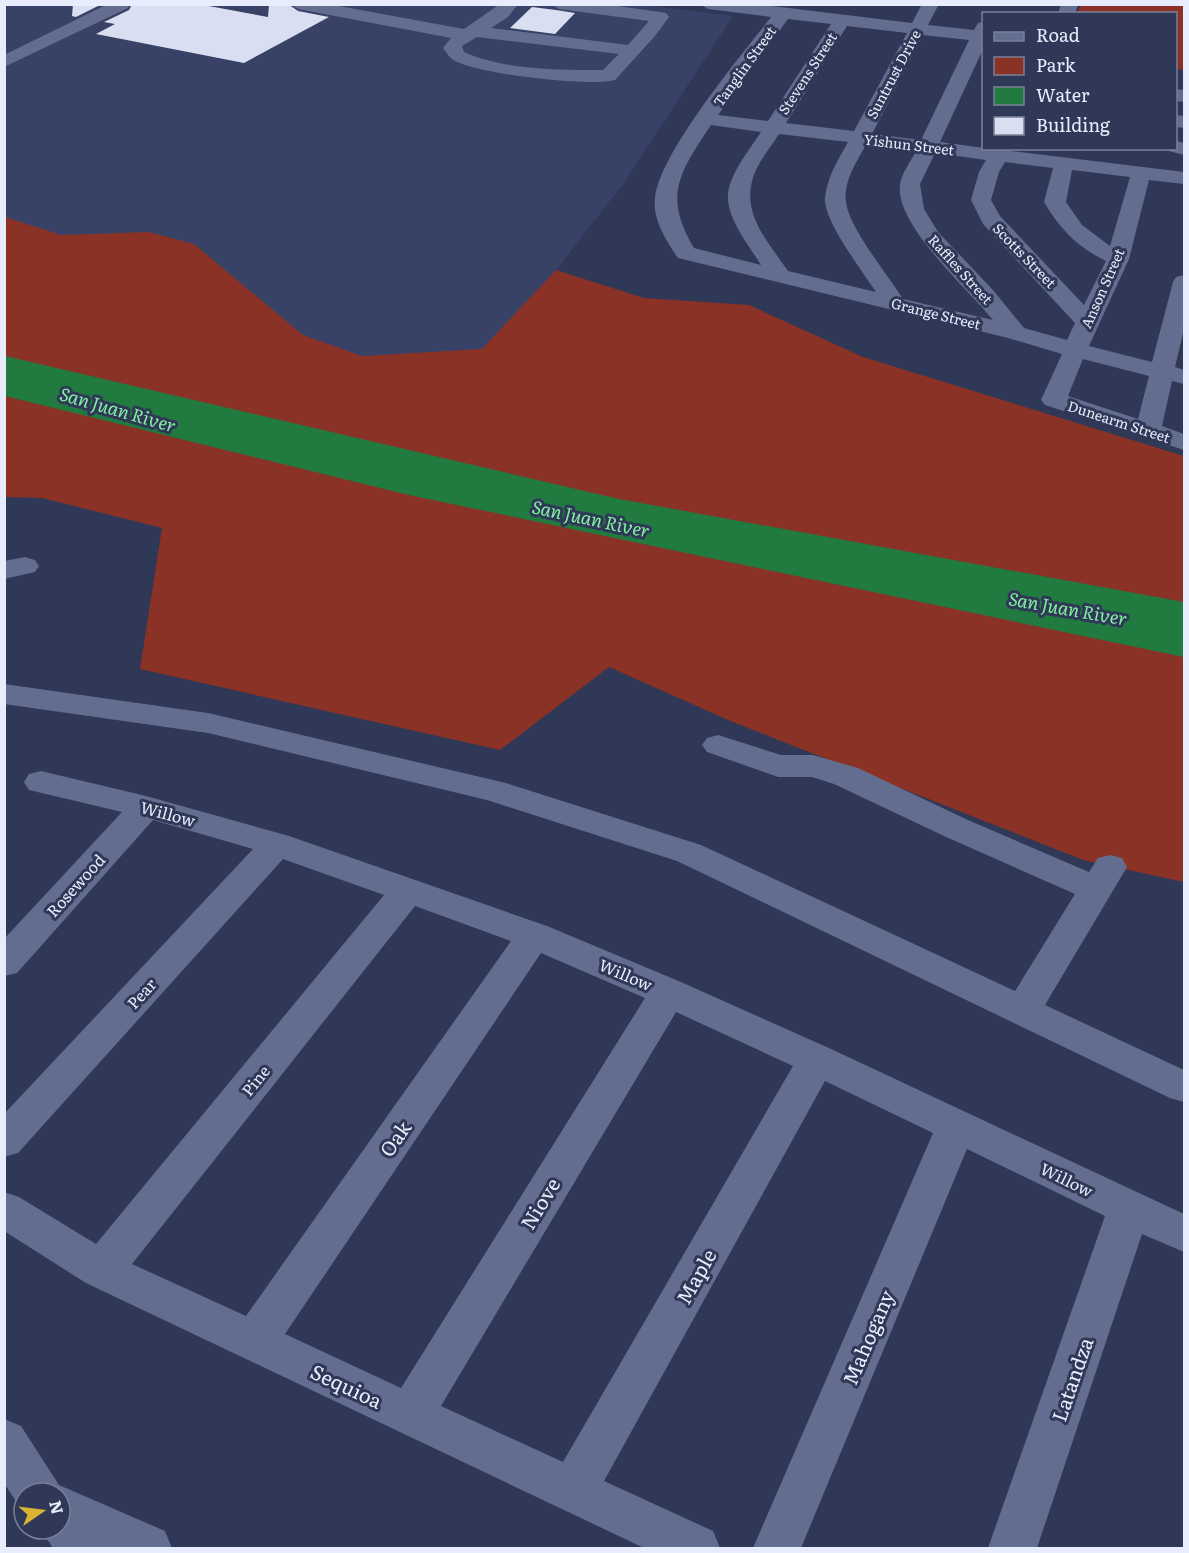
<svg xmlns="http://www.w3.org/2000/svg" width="1189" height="1553" font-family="Literata,serif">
<rect width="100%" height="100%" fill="#2f3857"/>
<path fill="#384267" d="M635 4 733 16 623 184 556 270 464 397 5 371V5Z"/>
<g fill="#8a3225">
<path d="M1081 5H1184V70L1176 69V14L1077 13Z"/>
<path d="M5 217 61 235 149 232 194 244 303 335 362 356 482 349 556 270 644 298 749 305 863 357 1184 456V882L1083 860 728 720 609 667 500 750 140 669 162 528 42 498 5 497Z"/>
</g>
<path fill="#217b41" d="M5 356 619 499 1184 602V657L409 495 5 396Z"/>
<g fill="#d9dff1">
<path d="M73 4H102L76 17 72 16Z"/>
<path d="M132 4H198L268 17 269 4H288L298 11 329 17 244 63 96 34 115 24 104 22 129 10Z"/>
<path d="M532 7 556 10 575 13 555 34 510 28Z"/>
</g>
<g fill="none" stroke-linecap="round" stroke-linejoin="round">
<g fill="#626d8f" fill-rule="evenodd">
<path d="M108 4H130L128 8 4 67V55Z"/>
<path d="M290 4H328L464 29 500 4H518L508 17 491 28 628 45 649 21 559 9 551 4H603L660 12 666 13 669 17 655 36 615 80C588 87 480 74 455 61 450 59 447 53 443 48L451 38 298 9ZM477 37 619 54 603 70C561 70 503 70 464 52L462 46Z"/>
<path d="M700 4H755L912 23 922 4H939L928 25 974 30 978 23 984 22V47L940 142 984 148H1012L1011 151 1184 172V184L1149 180 1129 259 1089 346 1152 362 1173 282 1176 277 1184 275V329L1175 367 1184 370V384L1172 381 1162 426 1184 434V450L1045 405 1041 400 1062 354 1008 338 678 258C667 242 652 219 655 198 660 152 741 56 771 17L708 9ZM788 19 831 24 768 121 718 115ZM847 26 907 33 854 131 786 123ZM923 35 969 40 921 140 872 134ZM711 125 761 132C750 149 727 177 728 198 728 220 750 247 761 265L694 248C663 196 679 173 711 125ZM779 134 848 142C838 160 827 177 825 198 823 220 863 272 876 292L788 271C766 239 738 210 756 170 762 157 772 145 779 134ZM866 145 916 151C911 161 901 174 900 185 895 225 968 289 993 320L903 299C888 275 849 228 846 202 843 182 857 161 866 145ZM935 153 986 160 979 172 971 200 983 224 1075 323 1067 340 1024 328 993 290 938 232 924 209 920 184ZM1005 162 1053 168 1044 202C1060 229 1077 247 1106 261L1084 305 1000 216 991 200 999 172ZM1072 170 1130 177 1110 246 1082 225 1066 202ZM1083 359 1149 376 1138 419 1068 396Z"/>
<path d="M1061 4H1078L1075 14H1058Z"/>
<path d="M1176 89 1184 90V102L1176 101Z"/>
<path d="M1176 115 1184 116V128L1176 127Z"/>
<path d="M1176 141 1184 143V155L1169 151 1167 148H1176Z"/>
<path d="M25 557 35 560 39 566 35 572 4 579V561Z"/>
<path d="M4 684 208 713 506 783 701 845 1015 991 1075 894 944 836 834 784 812 777H778L707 752 702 745 707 738 718 735 781 755H813L858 768 968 820 1089 872 1098 858 1110 855 1122 858 1127 867 1045 1005 1184 1070V1102L1170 1098 677 861 487 800 208 733 4 704Z"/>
<path d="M41 771 146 796 289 836 547 926 681 982 831 1049 1184 1214V1252L1142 1234 1037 1548H988L1105 1216 967 1149 801 1548H753L933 1133 825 1081 604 1481 713 1531 720 1548H644L86 1283 4 1231V1192L19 1197 96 1244 384 895 283 859 18 1153 4 1157V1114L253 849 153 820 17 973 4 976V939L122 812 29 790 24 782 29 774ZM415 906 511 941 246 1316 132 1264ZM541 953 645 998 401 1388 285 1334ZM676 1012 793 1066 563 1462 441 1406Z"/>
<path d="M4 1419 21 1426 59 1485 165 1531 172 1548H53L40 1529H60V1493H24V1510L21 1509 4 1483Z"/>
</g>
</g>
<g text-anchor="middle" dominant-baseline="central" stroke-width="6" stroke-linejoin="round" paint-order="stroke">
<g font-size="14" fill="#e8edfd" stroke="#2f3857">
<text transform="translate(744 66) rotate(-54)">Tanglin Street</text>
<text transform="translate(807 73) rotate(-57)">Stevens Street</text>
<text transform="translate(893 74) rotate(-62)">Suntrust Drive</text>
<text transform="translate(909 144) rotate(7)">Yishun Street</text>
<text transform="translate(1025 255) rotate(46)">Scotts Street</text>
<text transform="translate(961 269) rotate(48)">Raffles Street</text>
<text transform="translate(1102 288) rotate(-66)">Anson Street</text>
<text transform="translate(936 313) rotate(14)">Grange Street</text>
<text transform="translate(1119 421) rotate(18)">Dunearm Street</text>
</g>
<g font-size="16" fill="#e8edfd" stroke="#2f3857">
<text transform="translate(168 813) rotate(15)">Willow</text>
<text transform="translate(75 885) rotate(-48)">Rosewood</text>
<text transform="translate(626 974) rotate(23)">Willow</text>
<text transform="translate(141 993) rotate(-48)">Pear</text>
<text transform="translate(255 1080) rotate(-51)">Pine</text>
<text transform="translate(1067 1179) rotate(26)">Willow</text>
</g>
<g font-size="18" font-style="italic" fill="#82f1a0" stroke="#2f3857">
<text transform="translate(118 409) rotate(16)">San Juan River</text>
<text transform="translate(591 518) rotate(12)">San Juan River</text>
<text transform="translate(1068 608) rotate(10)">San Juan River</text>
</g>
<g font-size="20" fill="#e8edfd" stroke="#2f3857">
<text transform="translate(394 1138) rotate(-55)">Oak</text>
<text transform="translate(539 1203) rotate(-59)">Niove</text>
<text transform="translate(695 1276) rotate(-61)">Maple</text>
<text transform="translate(867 1337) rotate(-67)">Mahogany</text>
<text transform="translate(1071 1379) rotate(-71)">Latandza</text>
<text transform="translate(347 1385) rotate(25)">Sequioa</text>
</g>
</g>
<rect width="1189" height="1553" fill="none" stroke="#e8edfd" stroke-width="12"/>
<rect x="982" y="12" width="195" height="138" fill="#2f3857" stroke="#798099" stroke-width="1.5"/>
<rect x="994" y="32" width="30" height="9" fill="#626d8f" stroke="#798099" stroke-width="1.5"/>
<text x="1036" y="42" font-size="18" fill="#e8edfd">Road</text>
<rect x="994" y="57" width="30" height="18" fill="#8a3225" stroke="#798099" stroke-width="1.5"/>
<text x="1036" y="72" font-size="18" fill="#e8edfd">Park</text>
<rect x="994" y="87" width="30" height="18" fill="#217b41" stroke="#798099" stroke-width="1.5"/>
<text x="1036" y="102" font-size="18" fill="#e8edfd">Water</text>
<rect x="994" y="117" width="30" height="18" fill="#d9dff1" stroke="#798099" stroke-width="1.5"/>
<text x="1036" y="132" font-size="18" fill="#e8edfd">Building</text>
<g transform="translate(42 1511) rotate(76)"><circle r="28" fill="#2f3857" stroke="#798099" stroke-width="1.5"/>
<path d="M0-4.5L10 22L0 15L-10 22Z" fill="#dab333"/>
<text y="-9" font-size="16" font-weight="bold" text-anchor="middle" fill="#e8edfd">N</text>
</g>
</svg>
